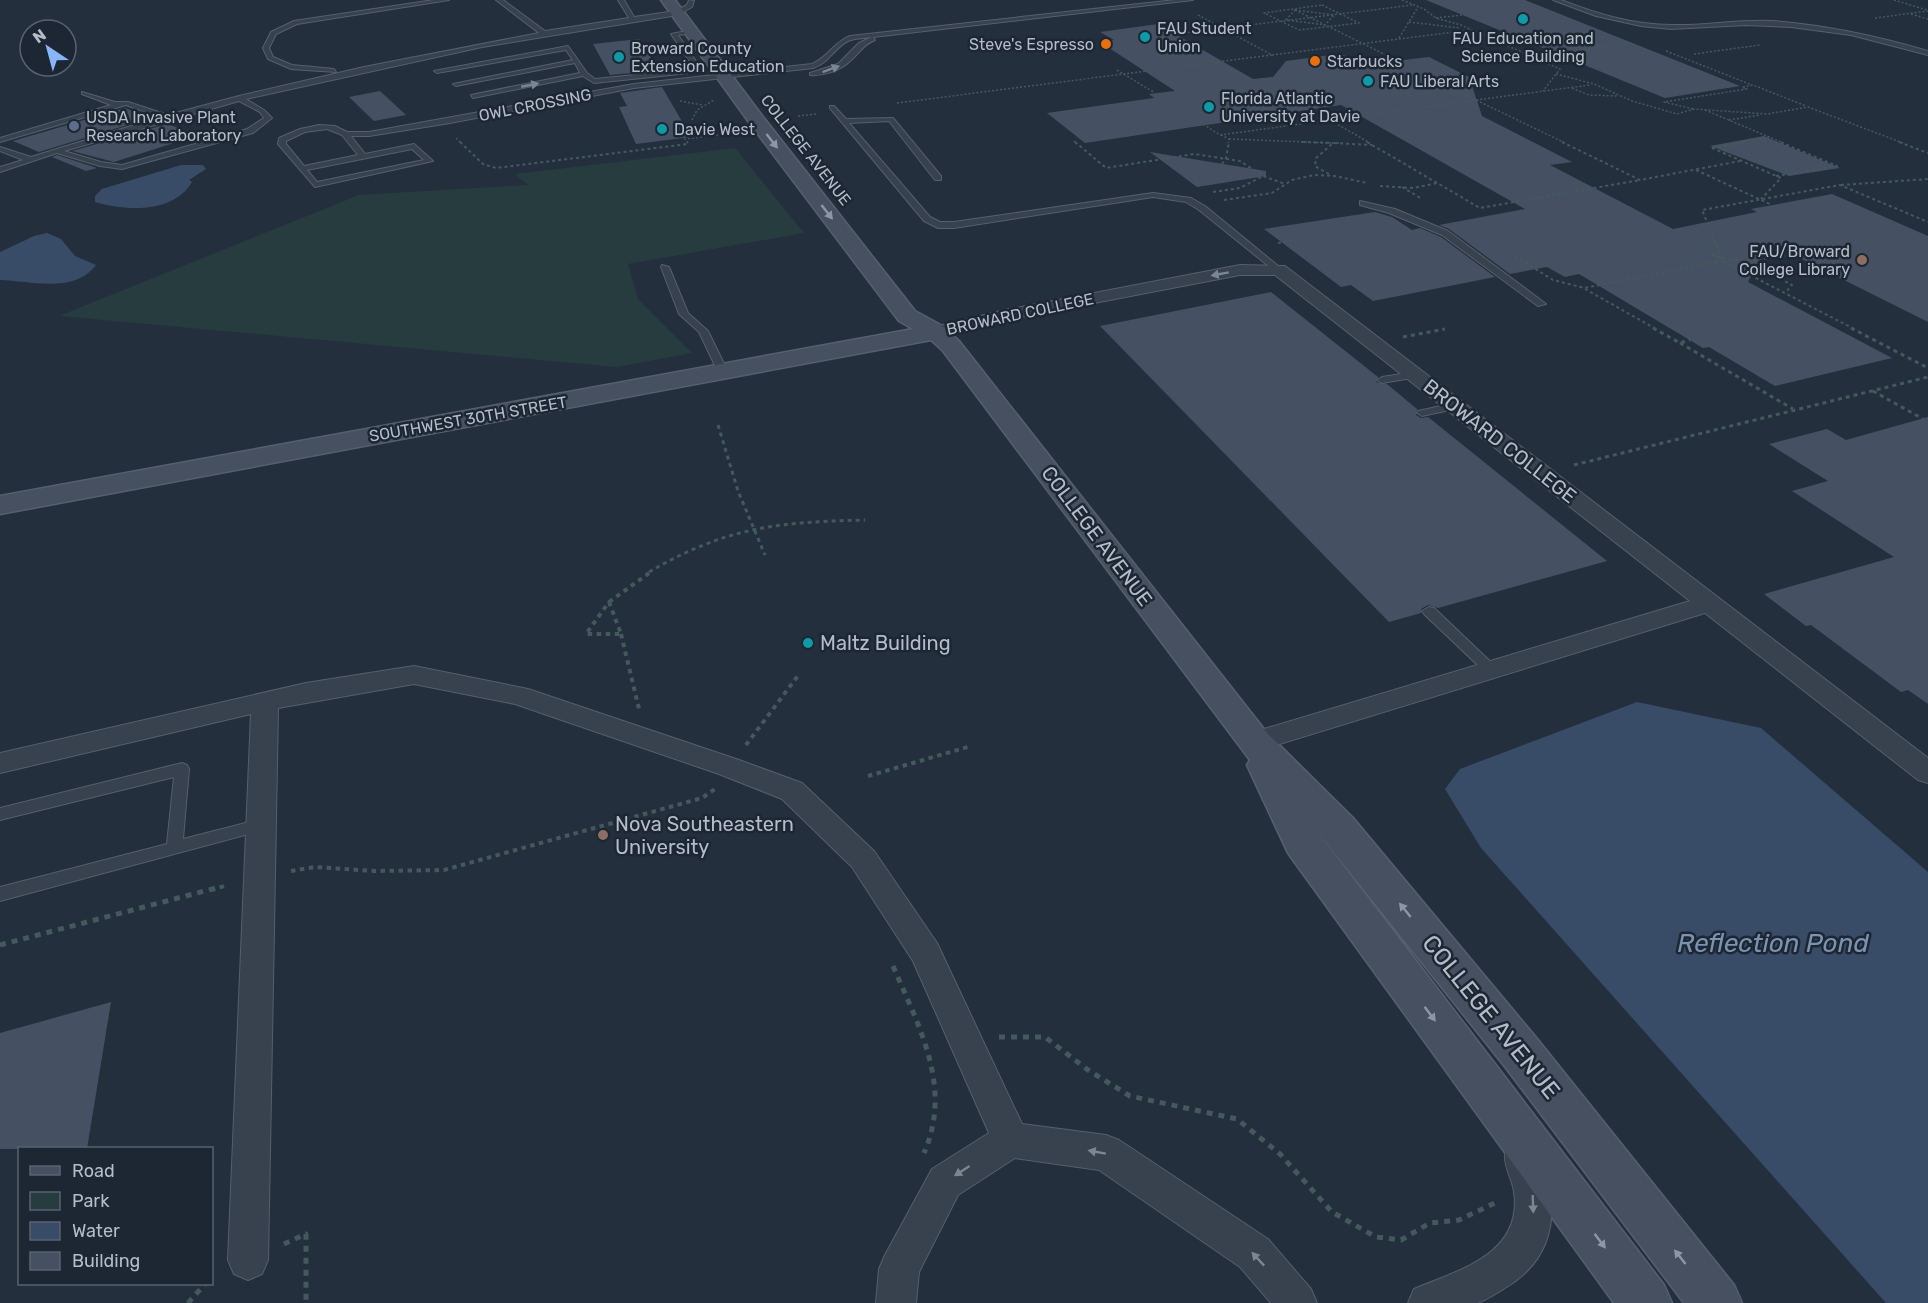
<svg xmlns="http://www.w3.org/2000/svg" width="1928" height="1303" font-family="Rubik,sans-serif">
<rect width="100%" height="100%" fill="#242f3e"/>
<path fill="#263c3f" d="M735 148 804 233 628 264 638 299 692 353 617 367 59 316 359 195 528 185 515 174Z"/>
<g fill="#394c67">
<path d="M181 165H203L206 169 189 180 192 182C173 214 126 211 95 202V196L102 189Z"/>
<path d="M47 233 61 239 75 256 96 265C74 294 32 281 0 280V252L34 236Z"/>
<path d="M1637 702 1761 728 1928 872V1303H1886L1481 848 1445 789 1460 769Z"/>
</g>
<g fill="#455162">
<path d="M1426 0H1525L1740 86 1665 98Z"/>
<path d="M1158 24 1253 79 1273 77 1286 61 1338 54 1378 63 1429 57 1469 77 1482 116 1572 162 1550 165 1673 229 1757 212 1751 209 1832 194 1928 236V322L1768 242 1748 282 1892 358 1775 386 1709 347 1703 348 1579 274 1565 277 1547 267 1510 274 1449 229 1439 225 1525 209 1341 105 1085 143 1047 113 1154 98 1149 94 1175 91 1100 42 1114 40 1100 32Z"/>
<path d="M639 39 657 67 650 68 652 71 610 75 593 44Z"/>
<path d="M662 87 691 137 636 144 619 107 627 106 620 93Z"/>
<path d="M380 91 406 115 374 121 349 97Z"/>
<path d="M125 108 150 118 39 152 13 141Z"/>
<path d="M167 124 199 135 114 162 72 151Z"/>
<path d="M1764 136 1840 168 1789 176 1710 146Z"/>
<path d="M1150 152 1266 171V176L1197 187Z"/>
<path d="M57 155 97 168 86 171 52 157Z"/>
<path d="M1375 212 1392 217 1412 230 1420 228 1441 237 1495 277 1373 301 1351 285 1341 287 1264 229Z"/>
<path d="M1271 292 1378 377 1376 382 1387 384 1417 409 1416 415 1421 418 1428 417 1607 561 1438 608 1428 605 1421 609V613L1389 622 1100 326Z"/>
<path d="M1928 417V704L1908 690 1901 692 1811 625 1806 626 1764 594 1894 557 1792 491 1828 481 1769 444 1827 429 1846 440Z"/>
<path d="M111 1002 87 1149H0V1033Z"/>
</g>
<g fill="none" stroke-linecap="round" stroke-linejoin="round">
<g stroke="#565f6c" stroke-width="2">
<g id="lane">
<path d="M434 0H449L297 24 276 34 269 48 273 57 292 65 334 69 336 72 291 69 268 59 263 48 271 32 294 21Z"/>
<path d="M496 0H503L545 31 629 18 618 0H624L634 17 676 11 687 5 689 0 694 1 692 7 678 15 482 47 246 99 264 110 272 118 253 133 122 169 100 166 57 153 0 172V167L23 160 0 151V147L31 157 160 117 126 105 0 142V138L111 105 82 94V92L115 102H128L168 115 239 96 364 67 539 33ZM239 101 260 112 264 118 247 129 122 165 101 162 64 151Z"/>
<path d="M1175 0H1193L873 37 875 40C862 45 860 53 850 61 840 71 823 76 810 75V73L838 64 859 43 872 37C865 38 855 38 848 41 834 48 829 63 813 68L634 88 450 123 369 136H351L365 154 414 144 433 161 315 187 278 144 279 138 300 129 319 125 335 126 347 132H369L634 84 812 64C827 58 834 42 850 36ZM327 129 342 135 358 155 304 166 286 144V141L305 132ZM412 149 424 160 317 182 307 170Z"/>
<path d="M1553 0H1561C1597 14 1633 25 1672 25 1705 26 1738 19 1772 21 1825 25 1877 36 1928 51V55L1851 35 1791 27 1746 25 1671 29 1641 26 1596 16Z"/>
<path d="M692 30 694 33 678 35 702 70 699 72 594 83 583 76 473 98 471 95 580 73 575 63 456 86 453 84 573 60 566 50 437 73 434 71 568 46 587 73 595 79 695 69 671 34Z"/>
<path d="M830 106H834L846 119 893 118 941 176V180H935L889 121 849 123 930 217 940 222H954L1153 193 1191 198 1205 206 1283 270 1276 272 1199 210 1186 202 1153 197 954 228H938L924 221 830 108Z"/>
<path d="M1360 201 1395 209 1448 231 1546 304 1538 306 1442 235 1389 213 1360 205Z"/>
<path d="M662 265 669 267 688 313 708 331 728 372 727 374H719L699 332 679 314 661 267Z"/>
<path d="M1414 372 1419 375 1418 377 1382 383 1377 380 1382 377Z"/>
<path d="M1455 403 1460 406 1459 408 1422 416 1417 413 1418 411Z"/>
<path d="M1429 607 1434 608 1496 667 1498 670 1496 673H1486L1424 614 1422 611Z"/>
<path d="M182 763 187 765 189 769 183 839 261 819 267 821 269 825 267 829 0 901V887L167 844 174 777 0 820V808Z"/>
</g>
</g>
<g stroke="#565f6c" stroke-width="2">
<g id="street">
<path d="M1240 265 1285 266 1928 758V783L1918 780 1705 613 1254 752 1244 749 1240 742 1244 735 1690 601 1275 275H1240L1005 320 936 337 930 336 927 332 930 328 1005 310Z"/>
<path d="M414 666 528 689 739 760 802 783 874 851 937 943 1022 1124 1106 1135 1119 1140 1268 1239 1311 1289 1317 1303H1271L1240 1267 1099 1170 1015 1158 958 1195 919 1272 916 1303H876L879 1269 885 1255 932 1169 989 1133 913 961 852 867 782 799 719 774 515 704 414 684 278 708 268 1260 262 1274 248 1280 234 1274 228 1260 251 714 0 773V753L306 683Z"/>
<path d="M1523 1138 1536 1143C1559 1198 1562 1254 1505 1288 1497 1293 1486 1300 1477 1303 1460 1303 1426 1303 1408 1303L1414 1289C1459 1270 1523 1254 1514 1192 1513 1181 1504 1167 1505 1156 1505 1152 1508 1147 1510 1143Z"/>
</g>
</g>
<g stroke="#565f6c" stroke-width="3">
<path id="secondary" d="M661 0H675L763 117 915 311 944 327 959 341 1267 733 1353 818 1538 1040 1734 1285 1742 1303H1684L1506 1068 1313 826 1664 1285 1672 1303H1614L1288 853 1247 765 1250 760 943 351 931 340 0 514V496L913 329 899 321 751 125Z"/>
</g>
<g stroke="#44595c" stroke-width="1.5" stroke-dasharray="2 2" stroke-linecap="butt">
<path d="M1402 0 1424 9 1436 18 1461 25 1560 69 1543 91"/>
<path d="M1894 0 1927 10"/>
<path d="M1322 5 1359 23 1299 30 1264 13Z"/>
<path d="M1295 10 1396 60"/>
<path d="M1295 10 1334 15 1325 25 1286 20Z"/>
<path d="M1911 14 1928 19"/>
<path d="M1198 15 1272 55 1471 30"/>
<path d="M1436 18 1462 15"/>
<path d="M1875 18 1928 11"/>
<path d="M1409 22 1460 28"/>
<path d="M1176 34 1413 5"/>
<path d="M1399 38 1418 7"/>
<path d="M1576 50 1632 43"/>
<path d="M1666 51 1752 85"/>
<path d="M1694 54 1760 45"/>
<path d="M1216 62 1286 101 1330 120 1476 100 1565 143"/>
<path d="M1117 70 1155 93"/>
<path d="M1556 74 1594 84 1632 101 1677 114 1694 109 1767 114 1808 107 1903 143"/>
<path d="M1440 83 1476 100 1590 85"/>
<path d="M1572 88 1589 95 1617 96"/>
<path d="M680 101 702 105"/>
<path d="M897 103 1272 55"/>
<path d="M1693 109 1664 102 1747 89 1742 87 1753 85 1806 106"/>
<path d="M1705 110 1769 137"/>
<path d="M798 116 816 114"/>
<path d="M692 120 697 110 714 100"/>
<path d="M1729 120 1760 115"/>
<path d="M1200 122 1220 135 1330 120 1370 143"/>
<path d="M1221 135 1229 139 1228 143"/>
<path d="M456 138 461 143"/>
<path d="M1229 139 1333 143"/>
<path d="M1074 141 1077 143"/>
<path d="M688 143 685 139 725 134"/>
<path d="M1333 143H1339"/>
<path d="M1736 143 1769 137 1784 143"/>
</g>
<g stroke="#44595c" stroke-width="2" stroke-dasharray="3 3" stroke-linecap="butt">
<path d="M460 142 483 164 496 168 688 144 687 142"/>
<path d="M1075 142 1106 168 1194 154 1240 161 1263 176 1285 184"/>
<path d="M1302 142 1333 143"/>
<path d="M1367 142 1480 208 1640 180"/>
<path d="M1562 142 1640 180 1740 161"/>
<path d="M1899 142 1928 153"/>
<path d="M1712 148 1744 142"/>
<path d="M1712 148 1781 178 1761 199"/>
<path d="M1222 164 1226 158 1229 142"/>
<path d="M1696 170 1772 205"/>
<path d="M1329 174 1315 166 1316 158 1333 143 1372 145"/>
<path d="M1776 176 1837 166 1780 142"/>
<path d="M1841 185 1928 179"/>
<path d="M1380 186 1413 188 1438 183"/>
<path d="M1402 187 1422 199"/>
<path d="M1213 192 1240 188 1263 176"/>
<path d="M1224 200 1272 193 1292 180 1314 175 1335 176 1367 183"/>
<path d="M1278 243 1291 241"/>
<path d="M1700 250C1733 265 1751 261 1786 255"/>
<path d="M1510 253 1553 280 1584 288 1723 261"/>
<path d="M1748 262 1792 285 1786 292"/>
<path d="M1585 289 1656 329"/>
<path d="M1854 329 1723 261 1702 210 1840 185 1928 222"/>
</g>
<g stroke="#44595c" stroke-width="3" stroke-dasharray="4 4" stroke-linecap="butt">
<path d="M1653 328 1680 343 1690 340"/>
<path d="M1851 328 1928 368"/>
<path d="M1403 337 1445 329"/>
<path d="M1680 343 1793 409"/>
<path d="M1873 391 1923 419"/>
<path d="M718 425 738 491 765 555"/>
<path d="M1574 465 1928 377"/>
<path d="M649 572C726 527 778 522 865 520"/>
</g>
<g stroke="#44595c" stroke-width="4" stroke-dasharray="4.5 4.5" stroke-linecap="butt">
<path d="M609 602 652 571"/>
<path d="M609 602 621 634H586Z"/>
<path d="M621 634 639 709"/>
<path d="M746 745 800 673"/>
<path d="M868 776 968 747"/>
<path d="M291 871 315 867 374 871 444 870 702 798 715 789"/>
<path d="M211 890 228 885"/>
</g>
<g stroke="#44595c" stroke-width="5" stroke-dasharray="6 6" stroke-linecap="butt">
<path d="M0 945 216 888"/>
<path d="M893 966C919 1027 953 1087 924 1153"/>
<path d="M999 1037H1045L1088 1070 1130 1096 1237 1119 1280 1154 1332 1212 1376 1237 1401 1240 1430 1223 1459 1220 1499 1201"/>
<path d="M284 1244 306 1234V1303"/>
<path d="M188 1303 205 1284"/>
</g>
<use href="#lane" fill="#38414e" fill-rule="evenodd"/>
<use href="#street" fill="#38414e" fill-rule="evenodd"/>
<use href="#secondary" fill="#465061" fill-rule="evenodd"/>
</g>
<defs><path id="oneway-solid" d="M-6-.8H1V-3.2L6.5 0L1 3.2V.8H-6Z" transform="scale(1.5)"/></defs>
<g fill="#7c8592">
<use href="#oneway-solid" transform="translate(831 69) rotate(-20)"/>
<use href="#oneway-solid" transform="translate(530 85) rotate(-11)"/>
<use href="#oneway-solid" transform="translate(1220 274) rotate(170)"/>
<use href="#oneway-solid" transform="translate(1097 1152) rotate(-170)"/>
<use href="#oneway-solid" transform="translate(962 1171) rotate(147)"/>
<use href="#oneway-solid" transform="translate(1533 1204) rotate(88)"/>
<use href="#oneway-solid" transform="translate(1258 1259) rotate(-133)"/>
</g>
<g fill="#8e96a5">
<use href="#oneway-solid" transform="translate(772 141) rotate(52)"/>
<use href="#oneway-solid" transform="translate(827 212) rotate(52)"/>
<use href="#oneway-solid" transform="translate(1405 910) rotate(-129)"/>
<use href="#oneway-solid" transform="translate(1430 1014) rotate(53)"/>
<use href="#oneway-solid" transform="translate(1600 1241) rotate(53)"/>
<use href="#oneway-solid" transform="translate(1680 1257) rotate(-128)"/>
</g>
<g fill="#0f9aa8" stroke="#1d2633" stroke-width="2">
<circle cx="1523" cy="19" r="6"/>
<circle cx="1145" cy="37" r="6"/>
<circle cx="619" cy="57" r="6"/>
<circle cx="1368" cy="81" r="6"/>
<circle cx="1209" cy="107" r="6"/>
<circle cx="662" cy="129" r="6"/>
<circle cx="808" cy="643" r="6"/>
</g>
<g fill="#e8710a" stroke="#1d2633" stroke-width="2">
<circle cx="1106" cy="44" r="6"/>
<circle cx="1315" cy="61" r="6"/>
</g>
<circle fill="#5c6f8a" stroke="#1d2633" stroke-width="2" cx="74" cy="126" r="6"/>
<g fill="#8d6e63" stroke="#1d2633" stroke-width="2">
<circle cx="1862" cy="260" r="6"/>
<circle cx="603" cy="835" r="6"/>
</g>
<g text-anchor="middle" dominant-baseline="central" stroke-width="5" stroke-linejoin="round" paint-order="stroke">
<g font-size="16" fill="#b4bcc9" stroke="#1d2633" text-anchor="start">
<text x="1157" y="28">FAU Student<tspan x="1157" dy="18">Union</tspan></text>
<text x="1523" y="38" text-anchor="middle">FAU Education and<tspan x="1523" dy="18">Science Building</tspan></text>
<text x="1094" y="44" text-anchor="end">Steve's Espresso</text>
<text x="631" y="48">Broward County<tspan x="631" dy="18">Extension Education</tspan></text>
<text x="1327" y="61">Starbucks</text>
<text x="1380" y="81">FAU Liberal Arts</text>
<text x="1221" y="98">Florida Atlantic<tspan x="1221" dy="18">University at Davie</tspan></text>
<text x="86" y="117">USDA Invasive Plant<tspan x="86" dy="18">Research Laboratory</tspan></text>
<text x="674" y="129">Davie West</text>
<text x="1850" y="251" text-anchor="end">FAU/Broward<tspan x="1850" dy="18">College Library</tspan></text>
</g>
<g font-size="16" fill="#b4bcc9" stroke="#1d2633">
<text transform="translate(535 105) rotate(-11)">OWL CROSSING</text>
<text transform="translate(806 150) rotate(52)">COLLEGE AVENUE</text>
<text transform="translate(1020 314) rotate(-12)">BROWARD COLLEGE</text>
<text transform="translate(468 419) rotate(-10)">SOUTHWEST 30TH STREET</text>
</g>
<g font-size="20" fill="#b4bcc9" stroke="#1d2633">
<text transform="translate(1500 441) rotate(38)">BROWARD COLLEGE</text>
<text transform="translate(1097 536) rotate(53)">COLLEGE AVENUE</text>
</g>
<g font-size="20" fill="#b4bcc9" stroke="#1d2633" text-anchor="start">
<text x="820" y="643">Maltz Building</text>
<text x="615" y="824">Nova Southeastern<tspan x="615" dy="23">University</tspan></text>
</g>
<g font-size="24" fill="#b4bcc9" stroke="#1d2633">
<text transform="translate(1491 1017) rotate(51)">COLLEGE AVENUE</text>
</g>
<g font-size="26" font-style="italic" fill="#7c92b1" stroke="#1d2633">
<text x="1773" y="943">Reflection Pond</text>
</g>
</g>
<rect x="18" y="1147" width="195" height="138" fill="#1d2633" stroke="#59626f" stroke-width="1.5"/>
<rect x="30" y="1166" width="30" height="9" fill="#465061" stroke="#59626f" stroke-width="1.5"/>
<text x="72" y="1177" font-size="18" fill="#b4bcc9">Road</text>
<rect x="30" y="1192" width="30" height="18" fill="#263c3f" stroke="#59626f" stroke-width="1.5"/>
<text x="72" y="1207" font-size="18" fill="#b4bcc9">Park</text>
<rect x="30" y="1222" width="30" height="18" fill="#394c67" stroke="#59626f" stroke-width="1.5"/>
<text x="72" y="1237" font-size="18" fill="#b4bcc9">Water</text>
<rect x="30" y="1252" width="30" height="18" fill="#455162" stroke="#59626f" stroke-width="1.5"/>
<text x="72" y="1267" font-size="18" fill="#b4bcc9">Building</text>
<g transform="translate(48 48) rotate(324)"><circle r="28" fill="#1d2633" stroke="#59626f" stroke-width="1.5"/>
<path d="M0-4.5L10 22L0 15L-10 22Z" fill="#8ab4f8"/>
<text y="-9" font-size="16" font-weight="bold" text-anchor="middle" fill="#b4bcc9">N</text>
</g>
</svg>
